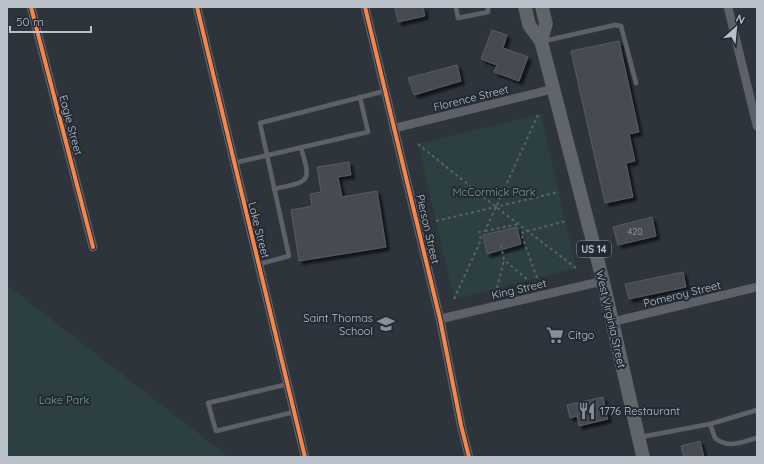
<svg xmlns="http://www.w3.org/2000/svg" width="764" height="464" font-family="Quicksand,sans-serif">
<defs>
<filter id="shadow"><feDropShadow dx="3.5" dy="3.5" stdDeviation="1" flood-color="#0009"/></filter>
</defs>
<rect width="100%" height="100%" fill="#2e343b"/>
<g fill="#2c3f41">
<path d="M541 114 576 268 454 299 418 144Z"/>
<path d="M7 285 225 454 223 457H7Z"/>
</g>
<g fill="#464b51" stroke="#575b62" filter="url(#shadow)">
<path d="M400 7H423L425 16 398 22 395 8Z"/>
<path d="M492 30 507 35 503 48 528 57 519 81 494 72 497 65 481 59Z"/>
<path d="M619 41 639 132 629 134 635 161 626 163 633 197 605 203 571 51Z"/>
<path d="M457 65 461 81 414 95 408 78Z"/>
<path d="M349 162 351 175 338 177 342 197 377 191 386 247 299 261 291 210 312 206 310 194 321 192 317 167Z"/>
<path d="M652 217 656 236 618 245 613 227Z"/>
<path d="M517 227 521 244 487 254 483 235Z"/>
<path d="M683 272 686 287 629 299 625 284Z"/>
<path d="M603 397 608 419 579 426 577 416 570 418 567 405Z"/>
<path d="M700 441 704 457H684L681 446Z"/>
</g>
<g fill="none" stroke-linecap="round" stroke-linejoin="round">
<g stroke="#4c5055" stroke-width="5">
<g id="service">
<path d="M456 7 458 18 488 12V7"/>
<path d="M544 41 615 25 621 26 636 83"/>
<path d="M234 163 368 132 360 97"/>
<path d="M274 189C309 181 312 184 301 148"/>
<path d="M259 264 289 256 260 123 385 91"/>
<path d="M288 384 208 403 216 431 294 412"/>
<path d="M710 424 715 438C729 449 741 442 757 438"/>
<path d="M641 437 710 424 757 410"/>
</g>
</g>
<g stroke="#4c5055" stroke-width="9">
<g id="minor">
<path d="M31 7 93 247"/>
<path d="M197 7 305 457"/>
<path d="M365 7 440 319 461 425 469 457"/>
<path d="M728 7 757 126"/>
<path d="M395 128 553 89"/>
<path d="M440 319 603 281"/>
<path d="M612 322 757 287"/>
</g>
</g>
<g stroke="#4c5057" stroke-width="14">
<g id="primary">
<path d="M525 7 529 25 541 41 603 281 643 457"/>
<path d="M541 41 546 24 542 7"/>
</g>
</g>
<g stroke="#5c6166" stroke-width="2" stroke-dasharray="3 3" stroke-linecap="butt">
<path d="M418 144 496 207 576 268"/>
<path d="M436 221 559 192"/>
<path d="M485 231 519 224"/>
<path d="M501 245 504 260 528 280"/>
<path d="M537 278 521 233 566 221"/>
<path d="M497 288 504 260"/>
<path d="M454 299 481 240 479 232 485 231 538 115"/>
</g>
<use href="#service" stroke="#5e6268" stroke-width="4"/>
<use href="#minor" stroke="#5e6268" stroke-width="8"/>
<use href="#primary" stroke="#60656a" stroke-width="13"/>
<g stroke="#222a35" stroke-width="6">
<g id="cycleway">
<path d="M31 7 93 247"/>
<path d="M197 7 305 457"/>
<path d="M365 7 440 319 461 425 469 457"/>
</g>
</g>
<use href="#cycleway" stroke="#f5874c" stroke-width="4"/>
</g>
<defs>
<g id="school-bare" transform="scale(1.38)"><path d="M0-5L7-2L0 1L-7-2ZM-4 1L0 2.5L4 1V4Q0 6-4 4Z" fill="#898f98" stroke="#222a35" stroke-width="2.5" paint-order="stroke"/></g>
<g id="supermarket-bare" transform="scale(1.38)"><path d="M-6-5.5h2.5l.6 2H6L4.5 2H-2.5L-4.4-4H-6ZM-1.5 3.2a1.3 1.3 0 1 0 .1 0ZM3 3.2a1.3 1.3 0 1 0 .1 0Z" fill="#898f98" stroke="#222a35" stroke-width="2.5" paint-order="stroke"/></g>
<g id="restaurant-bare" transform="scale(1.38)"><path d="M-5-6h1v4h1v-4h1v4h1v-4h1v5L-1.5 .5V6h-2V.5L-5-1ZM5-6V6H3V1.5H1.5Q1.5-4 5-6Z" fill="#898f98" stroke="#222a35" stroke-width="2.5" paint-order="stroke"/></g>
</defs>
<g fill-rule="evenodd">
<use href="#school-bare" x="386" y="324"/>
<use href="#supermarket-bare" x="555" y="335"/>
<use href="#restaurant-bare" x="587" y="411"/>
</g>
<g text-anchor="middle" dominant-baseline="central" stroke-width="4" stroke-linejoin="round" paint-order="stroke">
<g font-size="9" fill="#9da3ac">
<text x="635" y="231">420</text>
</g>
<rect fill="#222a35" stroke="#8c939d" stroke-width="1" x="577" y="241" width="34" height="16" rx="3"/>
<g font-size="10" font-weight="bold" fill="#bac0ca">
<text x="594" y="249">US 14</text>
</g>
<g font-size="11" fill="#bac0ca" stroke="#222a35">
<text transform="translate(471 98) rotate(-14)">Florence Street</text>
<text transform="translate(71 125) rotate(75)">Eagle Street</text>
<text transform="translate(428 229) rotate(77)">Pierson Street</text>
<text transform="translate(259 230) rotate(76)">Lake Street</text>
<text transform="translate(519 289) rotate(-13)">King Street</text>
<text transform="translate(682 294) rotate(-14)">Pomeroy Street</text>
<text transform="translate(611 319) rotate(77)">West Virginia Street</text>
</g>
<g font-size="11" fill="#7a9d82" stroke="#222a35">
<text x="494" y="192">McCormick Park</text>
<text x="64" y="400">Lake Park</text>
</g>
<g font-size="11" fill="#bac0ca" stroke="#222a35" text-anchor="start">
<text x="373" y="318" text-anchor="end">Saint Thomas<tspan x="373" dy="13">School</tspan></text>
<text x="568" y="335">Citgo</text>
<text x="600" y="411">1776 Restaurant</text>
</g>
</g>
<rect width="764" height="464" fill="none" stroke="#bac0ca" stroke-width="16"/>
<g transform="translate(736 28) rotate(27)" stroke="#222a35" stroke-width="3" paint-order="stroke">
<path d="M0-3L7 15L0 10L-7 15Z" fill="#bac0ca"/>
<text y="-6" font-size="11" font-weight="bold" text-anchor="middle" fill="#bac0ca">N</text>
</g>
<path d="M10 26v6h81v-6" fill="none" stroke="#bac0ca" stroke-width="2"/>
<text x="16" y="26" font-size="12" fill="#bac0ca" stroke="#222a35" stroke-width="3" paint-order="stroke">50 m</text>
</svg>
